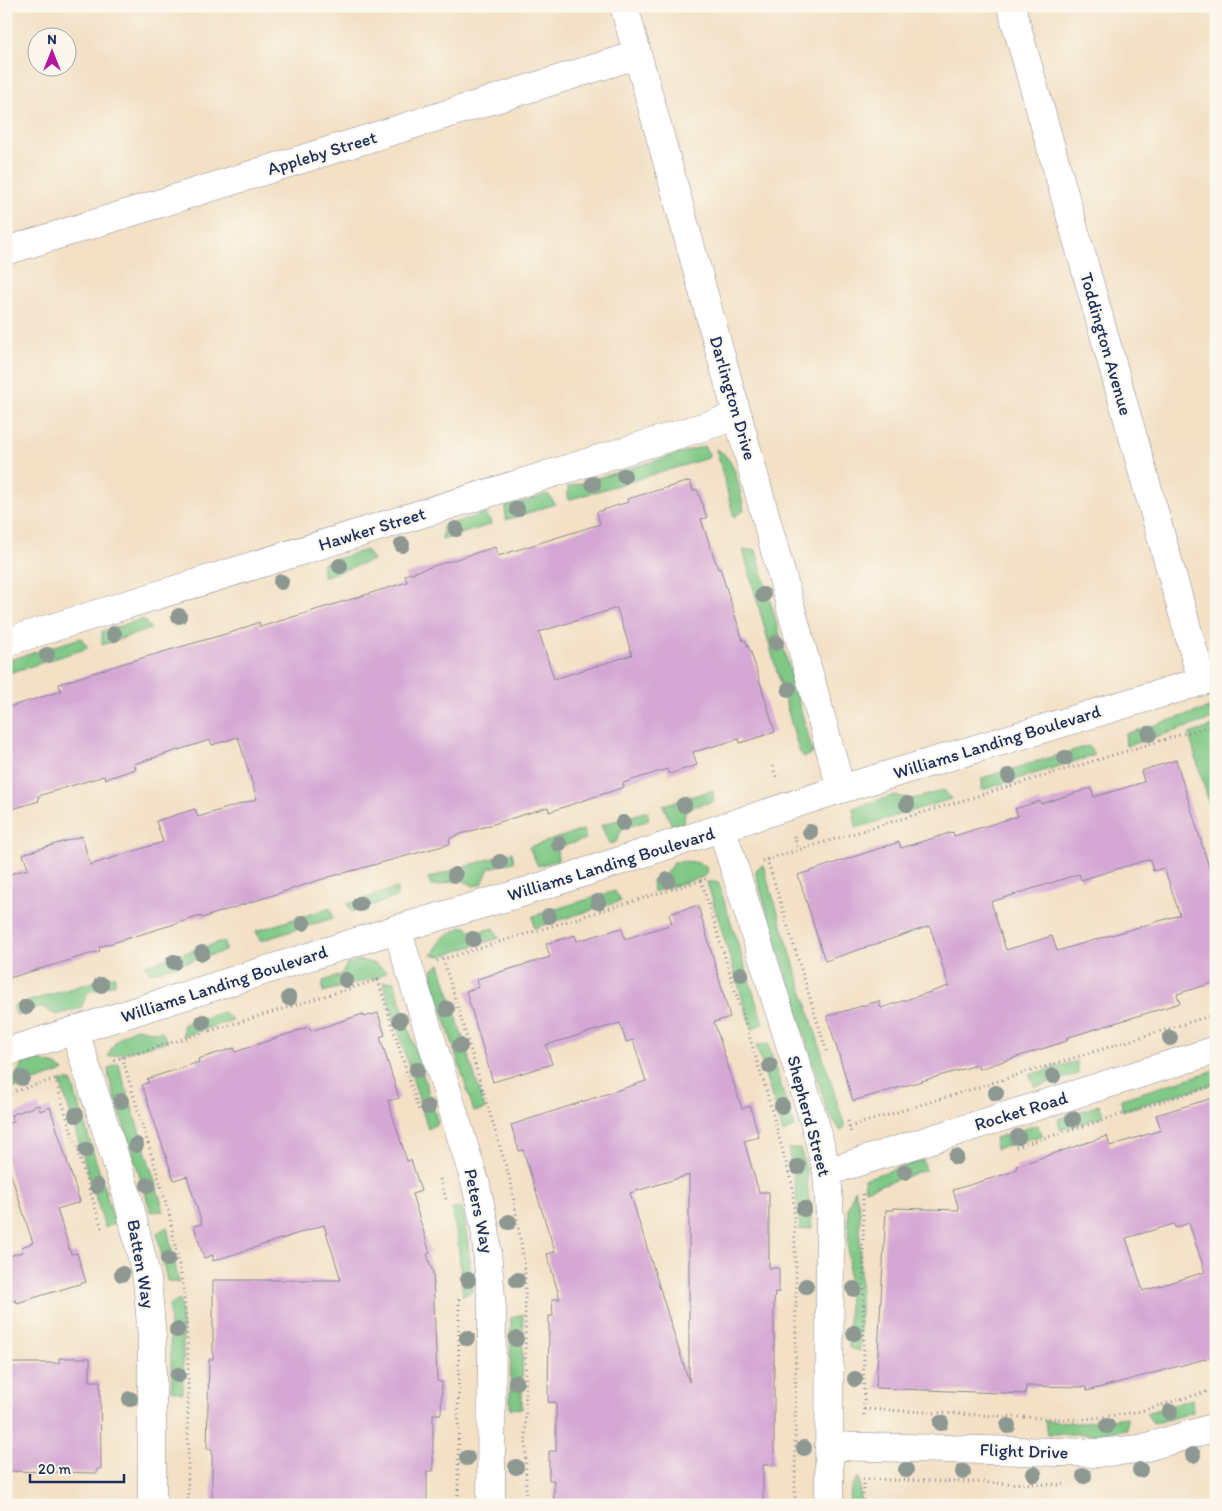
<svg xmlns="http://www.w3.org/2000/svg" width="1222" height="1511" font-family="Itim,sans-serif">
<rect width="100%" height="100%" fill="#fbf7ec"/>
<filter id="ink" filterUnits="userSpaceOnUse"><feTurbulence type="fractalNoise" baseFrequency=".02" numOctaves="2"/><feDisplacementMap in="SourceGraphic" scale="10" xChannelSelector="R" yChannelSelector="G"/><feConvolveMatrix kernelMatrix="1 2 1 2 8 2 1 2 1" color-interpolation-filters="sRGB"/></filter>
<filter id="wash" filterUnits="userSpaceOnUse"><feTurbulence type="fractalNoise" baseFrequency=".0096" numOctaves="4" result="noise"/><feDisplacementMap in="SourceGraphic" scale="20" xChannelSelector="R" yChannelSelector="G"/><feGaussianBlur stdDeviation="1.12" result="paint"/><feColorMatrix in="noise" values="0 0 0 0 0 0 0 0 0 0 0 0 0 0 0 0 0 1.4 0 .05"/><feComposite in="paint" operator="in"/></filter>
<g filter="url(#wash)">
<rect width="100%" height="100%" fill="#f3e0c5"/>
<g fill="#7fc885" stroke="#4d7c72">
<path d="M704 446 709 454 708 458 568 500V487Z"/>
<path d="M716 449C737 458 739 490 744 510L734 517Z"/>
<path d="M548 494 555 504 506 520 505 507Z"/>
<path d="M486 513 492 524 442 540 443 526Z"/>
<path d="M366 550 373 560 323 577V563Z"/>
<path d="M743 550H756L813 753 804 757 799 751Z"/>
<path d="M143 619 151 629 102 645V631Z"/>
<path d="M81 638 88 648 6 674V661Z"/>
<path d="M1216 706V718L1126 746 1125 734Z"/>
<path d="M1216 725V827L1189 734Z"/>
<path d="M1088 746 1095 755 982 790V778Z"/>
<path d="M713 790 714 801 686 809 683 822 672 826 663 805Z"/>
<path d="M944 790 951 799 856 828 853 808 895 795 910 799 917 798Z"/>
<path d="M647 811 649 820 622 829 616 842 609 844 601 825Z"/>
<path d="M583 830 586 839 557 848 558 860 538 866 529 847Z"/>
<path d="M512 852 514 862 489 868 482 884 474 886 460 879 432 887 428 878Z"/>
<path d="M674 862C686 861 699 860 708 869L707 873 703 877 653 892 652 880 664 876Z"/>
<path d="M763 865 845 1127 841 1131 827 1111 756 875V870Z"/>
<path d="M707 882H718L763 1023 752 1030Z"/>
<path d="M397 888V897L352 912 347 904Z"/>
<path d="M615 891 621 901 534 928 533 916Z"/>
<path d="M330 908 333 918 260 941 256 931Z"/>
<path d="M462 927H467L474 933 494 928 499 938 441 956 432 955 442 938Z"/>
<path d="M224 941 225 951 150 973 145 965Z"/>
<path d="M359 960 376 964 387 972 379 977 323 992V981L341 975 347 964Z"/>
<path d="M440 964 485 1109 474 1112 432 978V970Z"/>
<path d="M115 975V984L88 992 81 1008 56 1015 42 1007 16 1015 13 1006Z"/>
<path d="M394 981 438 1123 428 1129 383 982Z"/>
<path d="M223 1012 233 1020 183 1036V1024Z"/>
<path d="M136 1028 157 1032 161 1031 168 1041 108 1057C113 1042 121 1034 136 1028Z"/>
<path d="M768 1044 794 1127 783 1133 756 1045Z"/>
<path d="M38 1060 56 1065 64 1071 6 1091V1079L15 1076 23 1064Z"/>
<path d="M1077 1061 1078 1074 1035 1087 1029 1075Z"/>
<path d="M118 1063 164 1211 151 1212 109 1078 108 1069Z"/>
<path d="M1216 1070V1083L1122 1111 1121 1099Z"/>
<path d="M60 1081H71L73 1086 115 1223 105 1228Z"/>
<path d="M1099 1105 1104 1116 1060 1130 1058 1119Z"/>
<path d="M1037 1125 1043 1135 996 1149 995 1138Z"/>
<path d="M800 1148 806 1170 812 1228 800 1230 796 1190 788 1149Z"/>
<path d="M923 1160 926 1170 865 1190 864 1179Z"/>
<path d="M855 1189 860 1211V1351L849 1348 848 1207Z"/>
<path d="M462 1207 468 1243 472 1292 463 1296 458 1241 452 1209Z"/>
<path d="M167 1227 179 1283 167 1281 157 1233Z"/>
<path d="M180 1299 183 1339V1393L172 1390 169 1305Z"/>
<path d="M523 1314 522 1409 510 1408 511 1317Z"/>
<path d="M1192 1399 1193 1412 1153 1424 1146 1413Z"/>
<path d="M1127 1417V1429L1097 1434H1047L1045 1421 1083 1422Z"/>
<path d="M858 1477 860 1480V1505H848L852 1486Z"/>
</g>
<g id="blocks">
<g fill="#d5a7d4" fill-rule="evenodd">
<path d="M690 481 693 491 697 489 707 518 701 519 718 569 720 568 743 641 745 640 751 652 775 732 740 743 739 739 693 752 697 765 669 774 667 769 623 783 624 787 549 812 548 807 455 836 449 839 450 844 329 877 202 918 201 916 99 947 100 951 6 979V875L28 869 23 854 82 836 90 865 163 842 156 821 195 809 198 817 257 799 238 737 212 745 210 740 134 764 136 769 105 779 104 776 38 796 39 801 6 811V708L61 691 59 684 121 664 236 631 259 622 260 627 407 582 405 575 495 547 498 556 600 524 597 512 628 502 627 499ZM617 608 632 655 554 679 539 632Z"/>
<path d="M1176 760 1216 890V982L1177 994 1180 1003 1066 1038 1067 1041 979 1069 977 1065 853 1101 827 1016 879 1001 881 1008 949 986 930 926 825 961 798 875 899 842 901 848 953 832 954 836 1018 816 1015 809 1040 801 1041 804 1091 788 1094 797 1144 782 1141 771ZM1150 859 1153 871 1164 868 1180 915 1057 951 1052 936 1006 950 991 902 1079 874 1081 880Z"/>
<path d="M698 905 730 1017 714 1022 742 1109 750 1106 759 1137 744 1141 759 1192H769V1268H779V1292H775L774 1303V1465H763V1505H554V1480H549V1451H556V1402H548L549 1316H553L552 1299H560L547 1254 555 1252 523 1150 519 1151 511 1125 646 1081 633 1040 626 1042 620 1023 546 1045 552 1064 493 1082 466 991 479 987 477 979 550 957 546 944 575 935 577 941 622 928 625 939 672 924 669 914ZM689 1175V1382L630 1193Z"/>
<path d="M378 1013 385 1035 380 1037 399 1098 388 1101 407 1161 411 1160 421 1191 412 1194 430 1253 427 1254 433 1273 437 1381 442 1382 441 1414H433V1471H427V1505H212V1449H207L209 1359H213V1280H341L324 1225 213 1261V1255L204 1258 194 1226 202 1224 187 1176 174 1180 142 1085 149 1082 147 1079 199 1062 198 1059 234 1048 235 1052 309 1027 311 1031 363 1014 364 1017Z"/>
<path d="M1216 1097V1356L1087 1391 1086 1387 1026 1386 1025 1394 876 1388 886 1210H894V1208L959 1210 953 1190 1009 1173 1017 1169 1016 1166 1107 1136 1110 1146 1161 1130 1156 1115ZM1189 1223 1205 1272 1143 1291 1126 1238 1174 1224 1175 1228Z"/>
<path d="M39 1105 40 1111 50 1107 80 1202 57 1209 71 1254 77 1253 86 1282 17 1303 16 1300 6 1303V1257L23 1252 21 1247 33 1243 6 1159V1124L14 1122 11 1115Z"/>
<path d="M59 1358H90V1381H100L101 1469H97V1473L6 1471V1363H59Z"/>
</g>
</g>
</g>
<g filter="url(#ink)">
<use href="#blocks" fill-opacity="0" stroke="#878892" stroke-width="1"/>
<g fill="none" stroke-linecap="round" stroke-linejoin="round">
<g stroke="#878892" stroke-width="29">
<g id="street">
<path d="M624 6 841 789"/>
<path d="M1011 6 1202 681"/>
<path d="M6 251 637 55"/>
<path d="M6 642 738 416"/>
<path d="M722 829 815 1124 827 1172 830 1217 829 1505"/>
<path d="M397 929 476 1185 485 1228 492 1309 491 1505"/>
<path d="M75 1032 127 1195 147 1279 152 1338V1505"/>
<path d="M827 1172 1216 1050"/>
<path d="M829 1446 1097 1453 1140 1449 1216 1427"/>
</g>
</g>
<g stroke="#878892" stroke-width="29">
<path id="secondary" d="M6 1052 397 929 524 892 841 789 1216 677"/>
</g>
<g stroke="#878892" stroke-width="3" stroke-dasharray="1 4" stroke-linecap="butt">
<path d="M773 766 777 780"/>
<path d="M794 836 798 849"/>
<path d="M767 859 827 1053"/>
<path d="M762 861 1216 724"/>
<path d="M701 880 766 1090 793 1188 796 1275 795 1505"/>
<path d="M443 959 511 1183 525 1267 526 1505"/>
<path d="M437 961 706 879"/>
<path d="M378 980 419 1111"/>
<path d="M122 1057 169 1213 184 1291 188 1351V1505"/>
<path d="M114 1060 381 979"/>
<path d="M55 1079 102 1229"/>
<path d="M6 1094 58 1078"/>
<path d="M848 1121 851 1134"/>
<path d="M849 1127 1216 1014"/>
<path d="M1016 1147 1216 1085"/>
<path d="M440 1179 446 1199"/>
<path d="M863 1194 864 1417"/>
<path d="M864 1409 1079 1420 1137 1412 1216 1389"/>
<path d="M863 1479 1068 1485"/>
<path d="M458 1505 459 1297"/>
<path d="M863 1505V1478"/>
</g>
<use href="#street" stroke="#fff" stroke-width="28"/>
<use href="#secondary" stroke="#fff" stroke-width="28"/>
</g>
<g fill="#8d9893">
<circle cx="624" cy="476" r="8"/>
<circle cx="593" cy="484" r="8"/>
<circle cx="517" cy="509" r="8"/>
<circle cx="456" cy="529" r="8"/>
<circle cx="402" cy="545" r="8"/>
<circle cx="340" cy="566" r="8"/>
<circle cx="281" cy="582" r="8"/>
<circle cx="763" cy="595" r="8"/>
<circle cx="179" cy="616" r="8"/>
<circle cx="114" cy="634" r="8"/>
<circle cx="776" cy="643" r="8"/>
<circle cx="47" cy="655" r="8"/>
<circle cx="789" cy="689" r="8"/>
<circle cx="1149" cy="734" r="8"/>
<circle cx="1065" cy="758" r="8"/>
<circle cx="1009" cy="776" r="8"/>
<circle cx="907" cy="804" r="8"/>
<circle cx="684" cy="805" r="8"/>
<circle cx="623" cy="823" r="8"/>
<circle cx="810" cy="832" r="8"/>
<circle cx="559" cy="844" r="8"/>
<circle cx="500" cy="862" r="8"/>
<circle cx="455" cy="875" r="8"/>
<circle cx="668" cy="880" r="8"/>
<circle cx="598" cy="902" r="8"/>
<circle cx="360" cy="904" r="8"/>
<circle cx="549" cy="916" r="8"/>
<circle cx="303" cy="923" r="8"/>
<circle cx="473" cy="939" r="8"/>
<circle cx="202" cy="953" r="8"/>
<circle cx="174" cy="962" r="8"/>
<circle cx="741" cy="974" r="8"/>
<circle cx="346" cy="980" r="8"/>
<circle cx="101" cy="985" r="8"/>
<circle cx="289" cy="998" r="8"/>
<circle cx="26" cy="1007" r="8"/>
<circle cx="447" cy="1009" r="8"/>
<circle cx="400" cy="1020" r="8"/>
<circle cx="203" cy="1022" r="8"/>
<circle cx="1170" cy="1038" r="8"/>
<circle cx="460" cy="1046" r="8"/>
<circle cx="770" cy="1066" r="8"/>
<circle cx="417" cy="1070" r="8"/>
<circle cx="1053" cy="1076" r="8"/>
<circle cx="22" cy="1078" r="8"/>
<circle cx="996" cy="1093" r="8"/>
<circle cx="121" cy="1101" r="8"/>
<circle cx="782" cy="1106" r="8"/>
<circle cx="428" cy="1107" r="8"/>
<circle cx="76" cy="1115" r="8"/>
<circle cx="1073" cy="1119" r="8"/>
<circle cx="1018" cy="1137" r="8"/>
<circle cx="136" cy="1145" r="8"/>
<circle cx="86" cy="1150" r="8"/>
<circle cx="956" cy="1157" r="8"/>
<circle cx="798" cy="1167" r="8"/>
<circle cx="905" cy="1172" r="8"/>
<circle cx="148" cy="1185" r="8"/>
<circle cx="97" cy="1186" r="8"/>
<circle cx="804" cy="1209" r="8"/>
<circle cx="509" cy="1222" r="8"/>
<circle cx="168" cy="1259" r="8"/>
<circle cx="122" cy="1274" r="8"/>
<circle cx="468" cy="1280" r="8"/>
<circle cx="517" cy="1280" r="8"/>
<circle cx="806" cy="1286" r="8"/>
<circle cx="854" cy="1289" r="8"/>
<circle cx="177" cy="1330" r="8"/>
<circle cx="854" cy="1333" r="8"/>
<circle cx="467" cy="1338" r="8"/>
<circle cx="516" cy="1339" r="8"/>
<circle cx="178" cy="1375" r="8"/>
<circle cx="855" cy="1379" r="8"/>
<circle cx="516" cy="1382" r="8"/>
<circle cx="130" cy="1399" r="8"/>
<circle cx="1170" cy="1412" r="8"/>
<circle cx="941" cy="1423" r="8"/>
<circle cx="1008" cy="1426" r="8"/>
<circle cx="1107" cy="1426" r="8"/>
<circle cx="804" cy="1448" r="8"/>
<circle cx="1193" cy="1455" r="8"/>
<circle cx="467" cy="1458" r="8"/>
<circle cx="516" cy="1467" r="8"/>
<circle cx="906" cy="1470" r="8"/>
<circle cx="1140" cy="1470" r="8"/>
<circle cx="963" cy="1472" r="8"/>
<circle cx="1034" cy="1474" r="8"/>
<circle cx="1084" cy="1476" r="8"/>
</g>
</g>
<g text-anchor="middle" dominant-baseline="central" stroke-width="4" stroke-linejoin="round" paint-order="stroke">
<g font-size="18" fill="#1b2f5e" stroke="#fbf7ec">
<text transform="translate(322 153) rotate(-17)">Appleby Street</text>
<text transform="translate(1106 344) rotate(74)">Toddington Avenue</text>
<text transform="translate(733 398) rotate(74)">Darlington Drive</text>
<text transform="translate(372 529) rotate(-17)">Hawker Street</text>
<text transform="translate(997 742) rotate(-17)">Williams Landing Boulevard</text>
<text transform="translate(611 864) rotate(-17)">Williams Landing Boulevard</text>
<text transform="translate(224 984) rotate(-18)">Williams Landing Boulevard</text>
<text transform="translate(1021 1111) rotate(-17)">Rocket Road</text>
<text transform="translate(809 1116) rotate(75)">Shepherd Street</text>
<text transform="translate(479 1211) rotate(78)">Peters Way</text>
<text transform="translate(141 1264) rotate(80)">Batten Way</text>
<text transform="translate(1024 1451) rotate(2)">Flight Drive</text>
</g>
</g>
<rect width="1222" height="1511" fill="none" stroke="#fbf7ec" stroke-width="25"/>
<g transform="translate(52 52)"><circle r="24" fill="#fbf7ec" stroke="#a1a7b3"/>
<path d="M0-4L9 19L0 12L-9 19Z" fill="#b5179e"/>
<text y="-8" font-size="14" font-weight="bold" text-anchor="middle" fill="#1b2f5e">N</text>
</g>
<path d="M30 1474v8h94v-8" fill="none" stroke="#1b2f5e" stroke-width="2.5"/>
<text x="38" y="1474" font-size="15" fill="#1b2f5e" stroke="#fbf7ec" stroke-width="4" paint-order="stroke">20 m</text>
</svg>
